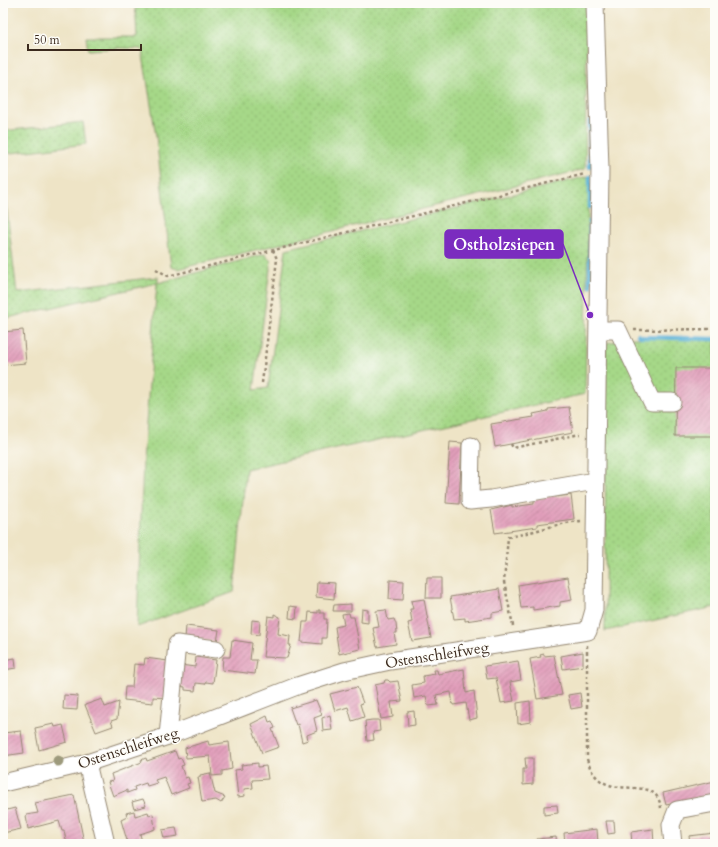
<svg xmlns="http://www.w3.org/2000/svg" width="718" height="847" font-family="Cardo,serif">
<defs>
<pattern id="grass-dots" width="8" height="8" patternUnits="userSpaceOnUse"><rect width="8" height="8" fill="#a6d888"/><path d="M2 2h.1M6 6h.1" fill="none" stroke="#90ba75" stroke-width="1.8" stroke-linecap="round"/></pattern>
<pattern id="building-hatch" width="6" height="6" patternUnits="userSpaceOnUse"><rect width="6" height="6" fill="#e29fbb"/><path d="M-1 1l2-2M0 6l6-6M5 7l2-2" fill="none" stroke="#b88297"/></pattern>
</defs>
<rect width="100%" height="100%" fill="#fdfcf7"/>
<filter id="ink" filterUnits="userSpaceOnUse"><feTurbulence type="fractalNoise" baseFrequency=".025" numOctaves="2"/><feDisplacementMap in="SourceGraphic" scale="8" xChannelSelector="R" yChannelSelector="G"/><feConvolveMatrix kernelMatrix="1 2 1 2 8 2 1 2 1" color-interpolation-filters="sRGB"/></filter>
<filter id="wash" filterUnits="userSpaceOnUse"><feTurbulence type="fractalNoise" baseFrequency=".012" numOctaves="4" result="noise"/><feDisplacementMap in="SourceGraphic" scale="16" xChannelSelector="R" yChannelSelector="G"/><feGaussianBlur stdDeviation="0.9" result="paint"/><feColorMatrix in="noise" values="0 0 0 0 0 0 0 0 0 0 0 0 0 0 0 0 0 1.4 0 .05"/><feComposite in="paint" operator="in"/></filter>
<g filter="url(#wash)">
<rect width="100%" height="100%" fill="#eee4c6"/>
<g fill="url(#grass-dots)" stroke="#708153">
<path d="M135 3H587L585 169 178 269 171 267 156 136 142 49 121 48 88 50 86 37H137Z"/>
<path d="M83 122 86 144 3 154V131Z"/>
<path d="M589 176 585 394 246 469 234 592 137 627 143 461 157 283 3 319V180L17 293 158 277V283L265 254 271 261 254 390 268 388 286 249Z"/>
<path d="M632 338 715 340V607L605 631 606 343Z"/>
</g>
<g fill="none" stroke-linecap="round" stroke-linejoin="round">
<g stroke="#5ab1d7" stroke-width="4.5">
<path d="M590 167V121"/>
<path d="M590 177V207"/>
<path d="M590 221V286"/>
<path d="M638 335 642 337 715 339"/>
</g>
</g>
<g id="blocks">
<g fill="url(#building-hatch)">
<path d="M23 330 26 363 3 365V332Z"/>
<path d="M676 368H715V436H675Z"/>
<path d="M569 407 573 432 495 447 491 424 534 417 533 414 548 411V409Z"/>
<path d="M450 442 462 443 459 504 446 503Z"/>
<path d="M555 495V497L571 495 574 519 537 524V527L495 533 491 510 512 505V507L534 504V500Z"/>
<path d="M568 577 572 600 560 602V606L533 610V607L521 608 518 585Z"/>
<path d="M427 578H441V598H426Z"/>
<path d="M390 580 404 581 403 600 389 599Z"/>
<path d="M317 582 335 583 334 599 316 597Z"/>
<path d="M499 589 503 611 492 613V617L479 619 465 621V618L454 619 450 597Z"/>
<path d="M424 599 431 638 412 641 408 623 412 622 410 609H413L411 601Z"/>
<path d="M351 604V611H333L334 605Z"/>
<path d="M290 606 297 607 296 619 289 618Z"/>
<path d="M362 609 368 610V623L361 622Z"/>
<path d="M318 610H320V613H324V619H327L326 638H322V644L301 642 303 622H308L309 612 318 613Z"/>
<path d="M386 610 388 620 394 619 396 624 397 633H394L396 644 377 647 373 628 379 627 376 611Z"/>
<path d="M349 613 350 617H354L360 649 339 654 335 627 344 625 342 614Z"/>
<path d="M274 614 280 617 278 634 290 636 289 645H291L287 658 263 657 268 616 274 617Z"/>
<path d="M252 620 260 621 259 635 251 634Z"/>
<path d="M186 626 219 630 217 642 185 638Z"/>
<path d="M232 640 252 643 250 660H257L255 674 222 670 223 657H230Z"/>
<path d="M583 652V666L563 669 561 656Z"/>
<path d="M544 654V656L554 655 562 695 537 699 530 659 541 657 540 655Z"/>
<path d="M196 657 216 660 213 683 206 682 205 684 196 683 195 691 185 690V687L178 686 180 665 195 667Z"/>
<path d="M15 658 16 668 4 670 3 660Z"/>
<path d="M145 658 168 661 165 698 153 697V703L124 700 125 687H132L134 664 144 665Z"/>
<path d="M518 661 521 680 510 682 514 701 501 703 496 678 487 679 485 666Z"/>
<path d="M464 669 466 693 474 691 477 718 469 720 466 703 453 705 451 692 436 695 438 705 428 706 426 696 414 698 412 685 424 683 423 676 435 674 434 670H437L438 674Z"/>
<path d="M385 680H388L390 682 398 681 402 701 391 702 393 717 381 719 375 685 384 683Z"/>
<path d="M357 687 363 703 360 704 364 717 352 721 348 707 335 711 330 694Z"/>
<path d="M580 693 582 707 571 709 568 695Z"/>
<path d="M64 695 78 696 77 710 63 709Z"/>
<path d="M102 699 105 707 119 702 117 719 111 721 113 726 96 732 85 705Z"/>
<path d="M316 700 322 715 314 718 317 731 307 735 308 740 302 742 298 724 296 725 290 708Z"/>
<path d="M530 701 531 722 518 724 517 703Z"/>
<path d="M414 711 415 725 408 726 407 712Z"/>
<path d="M330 715 332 730 323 731 322 718Z"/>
<path d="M267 716 269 722 272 721 275 728 272 729 279 747 262 753 251 724Z"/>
<path d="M372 720H379L380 731 373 732 374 740 367 741 365 721Z"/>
<path d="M54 724 55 727 63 725 67 742 39 750 35 728Z"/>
<path d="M21 731 24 753 3 756V733Z"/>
<path d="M208 741 209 745 229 742 232 769 222 771V775L212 776 210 756 186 758 185 748Z"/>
<path d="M175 751 178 759 181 758 184 765 181 766 185 778 188 777 190 783 187 784 189 788 171 795 164 777 155 780 157 783 147 786 146 783 134 787 135 790 127 793V790L113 796 108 782 113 781 111 774 142 762 141 760 146 758 147 761Z"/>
<path d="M525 758H533V784L523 785V769H526Z"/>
<path d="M258 763V767L266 766 268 779 252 780 253 788 244 789 245 796 238 797 235 770 242 769 241 765Z"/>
<path d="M210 773 215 793 225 797 221 803 216 800 202 802 198 777H200V775Z"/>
<path d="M715 781V794L666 805 663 793Z"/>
<path d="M74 795 84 842 95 840 96 844H67L64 831H62L59 821 28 829 26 815 38 813 35 803Z"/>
<path d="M143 799 146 806 134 809 132 802Z"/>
<path d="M557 805 558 813 544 815V806Z"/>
<path d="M15 808 21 829 3 833V811Z"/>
<path d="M134 811 135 816 148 812 149 815 153 814 155 829 140 834 142 842 128 844 121 820 127 817 126 813Z"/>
<path d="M606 821H614L615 833 608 834Z"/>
<path d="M176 828 178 836 164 838 162 830Z"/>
<path d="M597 829 598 844H565L564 833Z"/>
<path d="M653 829 654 844H632L631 832Z"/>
<path d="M715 833V844H690L689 836Z"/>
<path d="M556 837 557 844H538L537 839Z"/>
</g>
</g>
</g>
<g filter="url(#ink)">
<use href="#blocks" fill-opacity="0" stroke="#948772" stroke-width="1"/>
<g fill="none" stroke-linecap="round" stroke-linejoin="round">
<g stroke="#948772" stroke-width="19">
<g id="minor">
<path d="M599 330H618L652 402H672"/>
<path d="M471 446 470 501 491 499 595 481"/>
<path d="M168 736 177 644 216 649"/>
<path d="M87 763 106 844"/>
<path d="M3 783 87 763 168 736 297 686 344 671 390 661 588 631 594 610 600 170 595 3"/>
<path d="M673 844 671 825 677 810 715 803"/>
</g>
</g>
<g stroke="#948772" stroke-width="2.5" stroke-dasharray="3 3" stroke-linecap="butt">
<path d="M156 269 168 276 585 174"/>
<path d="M634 330 715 329"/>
<path d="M262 383 277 259 273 250"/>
<path d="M511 444 513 448 580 434"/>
<path d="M513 626 504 582 508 537C533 533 556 523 581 521"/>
<path d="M587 645V759C601 810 656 768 661 808"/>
<path d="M166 844 202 841V844"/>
</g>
<use href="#minor" stroke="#fff" stroke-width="17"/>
</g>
<circle fill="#9d9a7b" cx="58" cy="761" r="5.5"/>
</g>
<g text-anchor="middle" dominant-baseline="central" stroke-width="3" stroke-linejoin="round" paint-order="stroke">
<g font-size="15" fill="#3b2a1e" stroke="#fdfcf7">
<text transform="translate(437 655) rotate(-9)">Ostenschleifweg</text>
<text transform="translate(128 748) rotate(-18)">Ostenschleifweg</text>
</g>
</g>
<path fill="none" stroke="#7b2cbf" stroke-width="1.5" d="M590 315L563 244"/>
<circle fill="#7b2cbf" stroke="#fdfcf7" stroke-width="1.5" cx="590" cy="315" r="4"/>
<rect fill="#7b2cbf" stroke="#7b2cbf" stroke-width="1.5" x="445" y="230" width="118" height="28" rx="4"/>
<g font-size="16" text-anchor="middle" font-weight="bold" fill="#fff">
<text x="504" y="250">Ostholzsiepen</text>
</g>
<rect width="718" height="847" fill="none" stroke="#fdfcf7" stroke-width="16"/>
<path d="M28 44v6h113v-6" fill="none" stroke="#3b2a1e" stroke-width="2"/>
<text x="34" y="44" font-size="12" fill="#3b2a1e" stroke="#fdfcf7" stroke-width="3" paint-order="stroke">50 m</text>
</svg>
